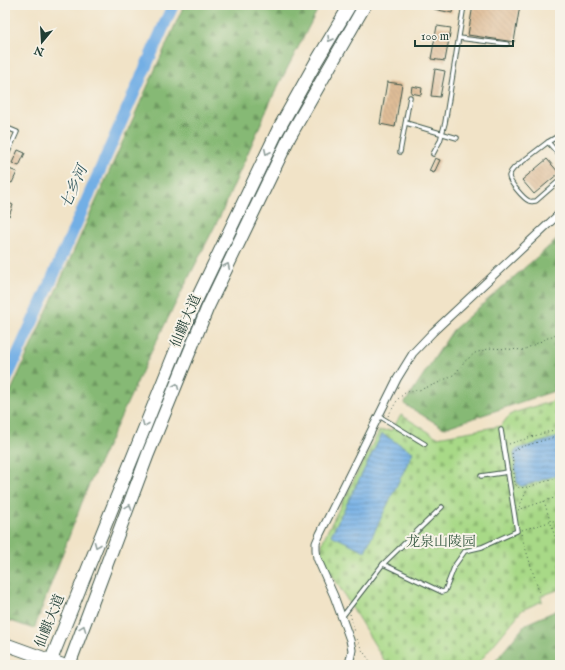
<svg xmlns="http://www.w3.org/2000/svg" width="565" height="670" font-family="'IM FELL English','Noto Serif SC',serif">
<defs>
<pattern id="forest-firs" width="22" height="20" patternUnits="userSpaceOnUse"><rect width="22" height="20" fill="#86b974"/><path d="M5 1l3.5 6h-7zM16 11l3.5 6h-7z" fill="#6d9860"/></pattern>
<pattern id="cemetery-stones" width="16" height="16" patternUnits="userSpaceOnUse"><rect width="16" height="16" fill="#a8d987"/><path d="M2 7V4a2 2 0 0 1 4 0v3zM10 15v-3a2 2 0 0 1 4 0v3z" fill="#90bb75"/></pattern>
<pattern id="water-rules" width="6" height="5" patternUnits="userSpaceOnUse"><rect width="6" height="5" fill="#73afe5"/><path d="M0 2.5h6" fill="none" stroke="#5e90ba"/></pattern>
<pattern id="building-back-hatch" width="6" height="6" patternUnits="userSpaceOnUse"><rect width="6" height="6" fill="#dfbd98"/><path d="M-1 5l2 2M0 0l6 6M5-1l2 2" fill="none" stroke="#bfa384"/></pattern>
</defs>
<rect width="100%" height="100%" fill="#f7f3e8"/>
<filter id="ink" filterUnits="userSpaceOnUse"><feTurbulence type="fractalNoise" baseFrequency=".025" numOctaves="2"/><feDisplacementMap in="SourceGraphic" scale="8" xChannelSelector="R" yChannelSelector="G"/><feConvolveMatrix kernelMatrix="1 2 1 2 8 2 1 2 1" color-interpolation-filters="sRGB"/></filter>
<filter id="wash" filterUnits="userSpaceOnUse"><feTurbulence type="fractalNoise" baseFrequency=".012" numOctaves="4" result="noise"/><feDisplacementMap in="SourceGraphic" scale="16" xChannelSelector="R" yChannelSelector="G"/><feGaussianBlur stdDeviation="0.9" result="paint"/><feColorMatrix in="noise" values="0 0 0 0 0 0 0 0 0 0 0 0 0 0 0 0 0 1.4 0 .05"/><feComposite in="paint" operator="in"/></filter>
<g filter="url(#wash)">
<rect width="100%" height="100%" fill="#f1e3c7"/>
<g fill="url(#forest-firs)" stroke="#527b54">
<path d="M184 5H320L272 98 222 212 154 346 87 489 34 629 5 619V404Z"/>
<path d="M560 237V389L444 428 404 404 453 330Z"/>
<path d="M560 609V665H492L526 624Z"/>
</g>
<path fill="url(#cemetery-stones)" stroke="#648b5e" d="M560 399V589L541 596 542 601 522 610 477 665H387L320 555 324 538 379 431 392 430 401 415 437 437 501 426 507 418 513 413Z"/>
<g fill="url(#water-rules)" stroke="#49768c">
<path d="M382 434 413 452 365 551 331 535Z"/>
<path d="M559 437 560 470 554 476 524 486H520L517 482 514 452 518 449Z"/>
</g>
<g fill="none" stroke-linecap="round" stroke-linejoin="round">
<path stroke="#73afe5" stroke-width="12" d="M5 382 47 290 173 5"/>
</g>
<g id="blocks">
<g fill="url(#building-back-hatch)">
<path d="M435 5H453L452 13 434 9Z"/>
<path d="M473 5H520L514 42 468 35Z"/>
<path d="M437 26 451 28 445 61 431 59Z"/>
<path d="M435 69 445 71 440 97 431 96Z"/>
<path d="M387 82 402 84 395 127 380 124Z"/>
<path d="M412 86 422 88 421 95 411 93Z"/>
<path d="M18 150 25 153 19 166 12 163Z"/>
<path d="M435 158 440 160 434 173 429 171Z"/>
<path d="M547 159 559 173 534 194 522 180Z"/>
<path d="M9 169 17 172 12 183 5 180Z"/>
<path d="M5 201 13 205 9 216 5 214Z"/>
</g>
</g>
</g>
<g filter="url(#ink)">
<use href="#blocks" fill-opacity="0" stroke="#3e564a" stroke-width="1"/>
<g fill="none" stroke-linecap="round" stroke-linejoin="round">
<g stroke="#3e564a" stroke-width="5.5">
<g id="service">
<path d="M459 38 507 44"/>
<path d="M406 123 457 138"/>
<path d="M5 127 17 132 5 159"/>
<path d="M560 135 548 142 514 168C512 170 510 173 509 176 509 182 524 199 529 201 532 202 533 201 536 201L560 180"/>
<path d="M548 142 560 156"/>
<path d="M400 152 410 97"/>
<path d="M433 154 440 141 445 123 464 5"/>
<path d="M379 416 425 444"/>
<path d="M481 476 508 472"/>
<path d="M383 564 442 592 445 591 455 565 465 551 482 547 517 531 501 430"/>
<path d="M342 617 383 564 442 507"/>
</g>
</g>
<g stroke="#3e564a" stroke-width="9">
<path id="minor" d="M349 665 352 650 350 640 334 596 317 558 316 550V543L320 534 397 379 413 353 433 332 560 213"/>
</g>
<g stroke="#3e564a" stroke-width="14">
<g id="primary">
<path d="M5 644 63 665"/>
<path d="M49 665 194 305 278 130 316 62 350 5"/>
<path d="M69 665 148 454 207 309 290 136 365 5"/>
</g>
</g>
<g stroke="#3e564a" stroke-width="1" stroke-dasharray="1 3" stroke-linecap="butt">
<path d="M388 416 398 399 406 392 419 390 436 384 455 374 464 362 475 353 491 348 523 350 560 332"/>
<path d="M560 437 558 436 518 448 513 451 512 454 515 484 519 488 528 487 556 478 560 473"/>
<path d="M509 444 560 428"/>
<path d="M544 501 560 553"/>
<path d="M519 507 528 488"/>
<path d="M518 510 560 496"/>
<path d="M522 530 560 519"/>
<path d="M521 534 540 595"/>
<path d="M350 614 355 632"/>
<path d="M357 639 362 650 373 665"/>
</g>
<use href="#service" stroke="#fff" stroke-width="3.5"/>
<use href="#minor" stroke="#fff" stroke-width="7"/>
<use href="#primary" stroke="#fff" stroke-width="12"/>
</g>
<defs><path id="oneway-chevron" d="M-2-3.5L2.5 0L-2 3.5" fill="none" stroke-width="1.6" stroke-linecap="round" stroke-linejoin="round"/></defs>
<g stroke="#8f9e9a">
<use href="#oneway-chevron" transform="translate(330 39) rotate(121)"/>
<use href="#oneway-chevron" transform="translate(267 152) rotate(116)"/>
<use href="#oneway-chevron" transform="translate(227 266) rotate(-65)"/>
<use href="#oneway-chevron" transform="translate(176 386) rotate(-68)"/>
<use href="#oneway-chevron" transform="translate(145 424) rotate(112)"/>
<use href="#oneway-chevron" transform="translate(129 507) rotate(-69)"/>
<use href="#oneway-chevron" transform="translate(97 545) rotate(112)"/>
<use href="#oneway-chevron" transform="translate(83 628) rotate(-69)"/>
</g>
</g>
<g text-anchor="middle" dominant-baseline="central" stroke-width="4" stroke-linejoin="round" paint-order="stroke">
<g font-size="14" fill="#1f3d34" stroke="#f7f3e8">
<text transform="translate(186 321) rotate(-67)">仙麒大道</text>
<text transform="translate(50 621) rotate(-68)">仙麒大道</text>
</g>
<g font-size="14" fill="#3a5c45" stroke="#f7f3e8">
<text x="441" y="542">龙泉山陵园</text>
</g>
<g font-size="15" font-style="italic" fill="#345a60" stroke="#f7f3e8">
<text transform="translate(74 187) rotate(-66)">七乡河</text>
</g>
</g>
<rect width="565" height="670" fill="none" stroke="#f7f3e8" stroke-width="20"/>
<g transform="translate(42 42) rotate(198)" stroke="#f7f3e8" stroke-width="3" paint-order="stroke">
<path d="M0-3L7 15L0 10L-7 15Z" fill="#1f3d34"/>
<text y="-6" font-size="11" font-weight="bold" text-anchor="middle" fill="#1f3d34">N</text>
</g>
<path d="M415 40v6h98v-6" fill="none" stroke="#1f3d34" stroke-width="2"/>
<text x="421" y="40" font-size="12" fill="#1f3d34" stroke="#f7f3e8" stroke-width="3" paint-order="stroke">100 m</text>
</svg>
